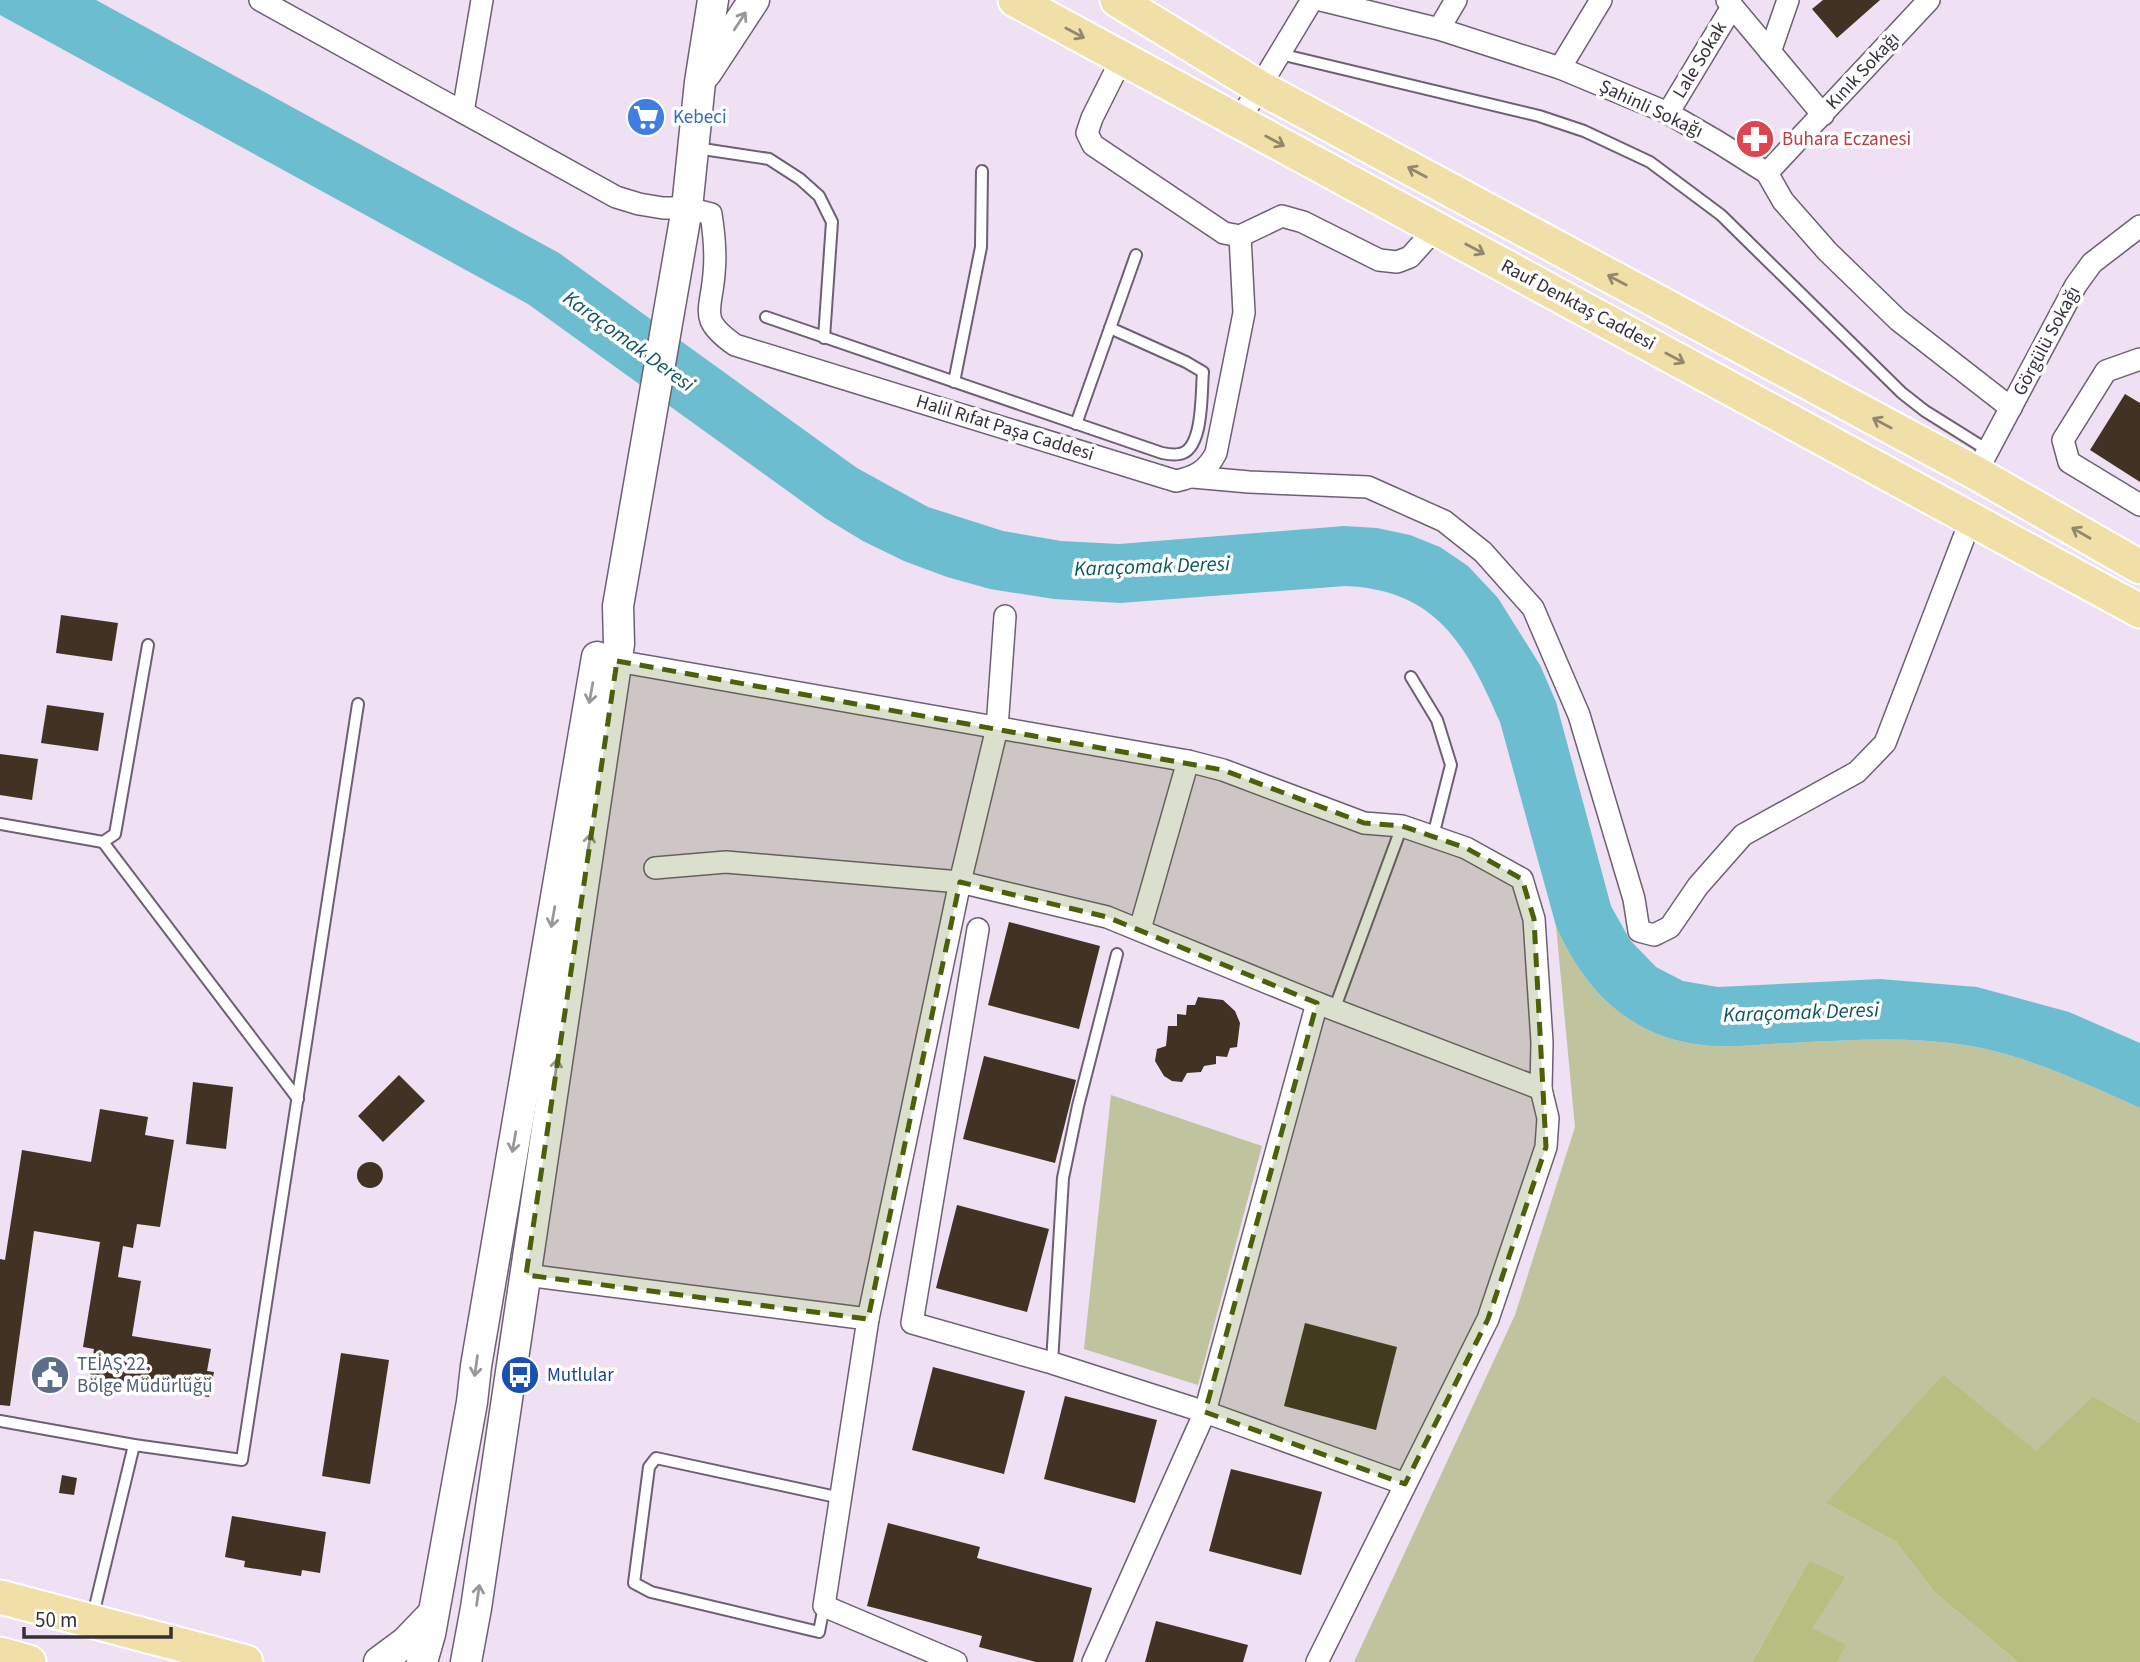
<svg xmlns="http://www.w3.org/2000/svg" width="2140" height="1662" font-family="'Source Sans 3',sans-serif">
<rect width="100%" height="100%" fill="#efe0f4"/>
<g fill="#bfc39e">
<path d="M1556 926C1586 995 1637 1043 1716 1046 1740 1047 1766 1044 1790 1043 1849 1040 1907 1036 1965 1045 2027 1055 2084 1083 2140 1108V1423L2093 1396 2036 1452 1826 1503 1896 1542 1934 1592 2018 1662H1837L1845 1645 1811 1629 1809 1561 1752 1662H1354L1515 1315 1575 1127Z"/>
<path d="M1111 1095 1262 1146 1198 1385 1084 1349Z"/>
</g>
<g fill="#b8be80">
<path d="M1943 1375 2036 1451 2093 1396 2140 1423V1662H2018L1934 1592 1896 1542 1826 1503Z"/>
<path d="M1809 1561 1845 1577 1812 1628 1846 1645 1837 1662H1752Z"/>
</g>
<path fill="#6cbdcf" d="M0 0H96L559 253 857 468 928 507 1003 531 1061 541 1119 544 1344 526 1377 528 1410 535 1440 547 1468 566 1498 598 1540 665 1556 702 1611 906 1630 940 1656 967 1683 981 1718 987 1880 979 1977 987 2069 1012 2140 1043V1108C2084 1083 2027 1055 1965 1045 1907 1036 1849 1040 1790 1043 1766 1044 1740 1047 1716 1046 1637 1043 1586 995 1556 926L1500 722C1467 646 1437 590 1346 586L1120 603 1054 599 990 589 947 577 904 561 863 541 825 518 528 304 0 15Z"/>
<g fill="#413223">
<path d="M1823 0H1880L1837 38 1812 9Z"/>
<path d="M2125 394 2140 403V482L2090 450Z"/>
<path d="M61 615 118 623 112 661 56 653Z"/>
<path d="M47 705 104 713 98 751 41 743Z"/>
<path d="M0 754 38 759 32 800 0 795Z"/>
<path d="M1009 922 1100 946 1079 1029 988 1005Z"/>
<path d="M1198 997 1223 1000 1235 1011 1240 1023 1237 1047 1230 1048 1227 1057 1216 1056V1064L1204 1066 1201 1072 1187 1073 1182 1082 1172 1081 1164 1076 1155 1061 1157 1049 1166 1046 1168 1026H1177V1014L1186 1015 1187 1005H1195Z"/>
<path d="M984 1056 1076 1080 1055 1163 963 1139Z"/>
<path d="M399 1075 425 1101 383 1142 358 1116Z"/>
<path d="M193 1082 233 1087 226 1149 186 1144Z"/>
<path d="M100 1109 148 1117 145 1135 174 1140 160 1227 137 1224 133 1248 123 1246 118 1277 141 1281 132 1336 211 1349 207 1371 214 1372 209 1397 90 1377 94 1349 83 1347 100 1242 34 1231 10 1406 0 1405V1259L5 1260 22 1150 91 1162Z"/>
<circle cx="370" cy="1175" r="13"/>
<path d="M957 1205 1049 1229 1027 1312 936 1288Z"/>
<path d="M1305 1323 1397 1347 1376 1430 1284 1406Z"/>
<path d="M341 1353 389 1360 370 1484 322 1476Z"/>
<path d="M933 1367 1025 1391 1004 1474 912 1450Z"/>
<path d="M1065 1396 1157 1420 1135 1503 1044 1479Z"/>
<path d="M1231 1469 1322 1492 1301 1575 1209 1551Z"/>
<path d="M62 1475 77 1478 74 1495 59 1493Z"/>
<path d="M232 1516 326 1532 320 1573 302 1570 301 1576 244 1567 245 1561 225 1557Z"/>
<path d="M888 1523 980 1547 977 1558 1092 1588 1073 1662H1036L979 1647 982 1636 867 1606Z"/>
<path d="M1156 1621 1248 1645 1243 1662H1145Z"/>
</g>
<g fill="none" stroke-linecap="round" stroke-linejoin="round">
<g stroke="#6d6072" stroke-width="14">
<g id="service">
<path d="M1280 54 1539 116 1584 131 1650 162 1721 215 1902 393 1925 411 1989 451"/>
<path d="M696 148 769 159 800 179 819 196 832 222 824 338"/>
<path d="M766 317 1162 453C1167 454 1174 455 1179 454 1204 451 1201 392 1203 372L1186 362 1110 328"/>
<path d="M954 382 981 247 982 171"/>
<path d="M1076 424 1136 255"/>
<path d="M1411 677 1437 720 1451 765 1433 836"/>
<path d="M0 824 103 842 115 834 148 645"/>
<path d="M103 842 298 1099"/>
<path d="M1334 1010 1402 826"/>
<path d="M1052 1363 1063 1178 1078 1106 1117 954"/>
<path d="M0 1421 134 1445 92 1619"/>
<path d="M134 1445 242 1460 358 704"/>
<path d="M824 1606 819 1632 651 1592 634 1583 649 1467 656 1458 841 1498"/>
</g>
</g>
<g stroke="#6d6072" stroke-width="24">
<g id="minor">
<path d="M260 0 616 197 639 204 663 208H687L711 214C714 233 716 255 714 274 711 312 698 319 735 345L1176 481C1195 477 1207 471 1216 453L1244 313 1240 236"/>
<path d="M1321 0 1439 29 1560 68 1668 113 1718 142 1767 173 1783 201 1827 251 1898 320 2011 408"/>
<path d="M1727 0 1823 115"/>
<path d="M1439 29 1456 0"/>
<path d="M1770 52 1788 0"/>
<path d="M1122 58 1092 118 1087 133 1093 145 1224 233 1240 236 1282 216 1303 222 1379 260 1397 262 1410 257 1436 228"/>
<path d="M1560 68 1601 0"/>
<path d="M463 112 482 0"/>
<path d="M1668 113 1732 7"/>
<path d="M1239 121 1312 0"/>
<path d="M1767 173 1929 0"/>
<path d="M2140 359 2106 371 2063 440 2069 462 2140 505"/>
<path d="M1976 473 2076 285 2092 263 2140 226"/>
<path d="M1193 477 1249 482 1368 487 1444 521 1483 552 1533 608 1579 715 1634 899 1639 931 1654 935 1670 927 1698 886 1743 835 1857 772 1885 743 1971 519"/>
<path d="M617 661 1188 761 1223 770 1364 823 1402 826 1466 848 1522 879 1534 919 1542 1042 1541 1089 1548 1118 1546 1147 1488 1319 1317 1662"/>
<path d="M655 868 726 862 960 882 1107 917 1317 1003 1541 1089"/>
<path d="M978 929 912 1323 1052 1363 1205 1412 1405 1484"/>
<path d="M1140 929 1188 761"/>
<path d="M526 1275 868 1319 824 1606 956 1662"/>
<path d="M868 1319 960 882 997 728 1005 616"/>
<path d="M1093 1662 1205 1412 1317 1003"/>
</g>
</g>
<g stroke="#6d6072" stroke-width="33">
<g id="secondary">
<path d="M706 73 754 0"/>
<path d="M379 1662 406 1642 433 1614"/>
<path d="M422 1662 430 1634 472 1402 476 1366 597 657"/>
<path d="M466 1662 476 1608 619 644 618 606 687 208 700 82 713 0"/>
</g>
</g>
<g stroke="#fff" stroke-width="37">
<g id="primary">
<path d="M1015 0 2140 611"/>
<path d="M1117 0 1261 88 1976 473 2140 567"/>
<path d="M0 1597 246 1662"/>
<path d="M0 1654 29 1662"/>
</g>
</g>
<use href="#service" stroke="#fff" stroke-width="10"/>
<use href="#minor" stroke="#fff" stroke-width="21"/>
<use href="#secondary" stroke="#fff" stroke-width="30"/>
<use href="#primary" stroke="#f0e0a7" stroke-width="33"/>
</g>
<defs><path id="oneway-shaft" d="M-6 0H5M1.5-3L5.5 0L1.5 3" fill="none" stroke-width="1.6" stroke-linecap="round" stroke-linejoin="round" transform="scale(1.75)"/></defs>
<g stroke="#9a979b">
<use href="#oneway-shaft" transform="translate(740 21) rotate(-57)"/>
<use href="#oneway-shaft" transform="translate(591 693) rotate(100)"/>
<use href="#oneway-shaft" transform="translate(589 844) rotate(-82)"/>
<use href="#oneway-shaft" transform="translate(553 917) rotate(100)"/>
<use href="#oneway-shaft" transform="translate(556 1069) rotate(-82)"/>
<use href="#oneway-shaft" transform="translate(514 1142) rotate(100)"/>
<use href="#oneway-shaft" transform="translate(476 1366) rotate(98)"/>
<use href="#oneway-shaft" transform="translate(478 1595) rotate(-82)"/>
</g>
<g stroke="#92886f">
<use href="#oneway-shaft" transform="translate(1075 33) rotate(28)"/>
<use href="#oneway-shaft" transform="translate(1275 141) rotate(28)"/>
<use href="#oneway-shaft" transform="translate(1417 172) rotate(-152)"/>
<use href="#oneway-shaft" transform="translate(1475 249) rotate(28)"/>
<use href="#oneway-shaft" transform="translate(1617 280) rotate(-152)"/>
<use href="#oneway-shaft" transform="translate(1675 358) rotate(28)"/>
<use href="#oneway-shaft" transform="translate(1882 423) rotate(-152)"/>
<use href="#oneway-shaft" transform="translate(2081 533) rotate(-150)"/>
</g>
<path fill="#4b6008" fill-opacity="0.2" stroke="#4b6008" stroke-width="5" stroke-dasharray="14 9" stroke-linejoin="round" d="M617 661 1223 770 1364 823 1402 826 1466 848 1522 879 1534 919 1546 1147 1488 1319 1405 1484 1205 1412 1317 1003 1107 917 960 882 868 1319 526 1275Z"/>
<defs>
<g id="supermarket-disc" transform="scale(2.0125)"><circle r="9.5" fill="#3f7fe0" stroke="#fff"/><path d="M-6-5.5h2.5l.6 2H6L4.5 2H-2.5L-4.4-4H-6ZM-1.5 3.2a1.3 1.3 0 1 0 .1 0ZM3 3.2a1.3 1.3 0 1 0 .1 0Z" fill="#fff"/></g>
<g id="pharmacy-disc" transform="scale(2.0125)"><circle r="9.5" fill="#e0444e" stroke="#fff"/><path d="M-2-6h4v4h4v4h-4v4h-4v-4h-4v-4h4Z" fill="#fff"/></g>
<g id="civic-disc" transform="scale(2.0125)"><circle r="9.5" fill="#5c6f8a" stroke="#fff"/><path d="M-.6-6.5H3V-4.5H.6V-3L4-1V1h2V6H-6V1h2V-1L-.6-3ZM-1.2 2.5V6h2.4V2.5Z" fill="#fff"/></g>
<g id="bus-disc" transform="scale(2.0125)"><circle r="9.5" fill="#1a4fb4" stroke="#fff"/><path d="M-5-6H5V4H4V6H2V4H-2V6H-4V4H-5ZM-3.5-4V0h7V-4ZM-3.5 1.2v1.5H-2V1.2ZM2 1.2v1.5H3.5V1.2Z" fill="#fff"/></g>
</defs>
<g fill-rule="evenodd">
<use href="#supermarket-disc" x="646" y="117"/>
<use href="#pharmacy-disc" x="1755" y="139"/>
<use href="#civic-disc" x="50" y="1375"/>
<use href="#bus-disc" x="520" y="1375"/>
</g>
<g text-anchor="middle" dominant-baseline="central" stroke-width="7" stroke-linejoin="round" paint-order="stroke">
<g font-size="19" fill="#352f37" stroke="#fff">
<text transform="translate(1700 60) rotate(-59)">Lale Sokak</text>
<text transform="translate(1863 71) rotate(-47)">Kınık Sokağı</text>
<text transform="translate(1651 109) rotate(25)">Şahinli Sokağı</text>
<text transform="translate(1578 305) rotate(28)">Rauf Denktaş Caddesi</text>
<text transform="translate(2047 341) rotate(-62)">Görgülü Sokağı</text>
<text transform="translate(1005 428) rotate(17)">Halil Rıfat Paşa Caddesi</text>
</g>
<g font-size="19" fill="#366cbe" stroke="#fff" text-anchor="start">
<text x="673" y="117">Kebeci</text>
</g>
<g font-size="19" fill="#be3a42" stroke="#fff" text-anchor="start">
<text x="1782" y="139">Buhara Eczanesi</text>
</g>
<g font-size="19" fill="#4e5e75" stroke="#fff" text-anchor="start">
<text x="77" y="1364">TEİAŞ 22.<tspan x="77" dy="22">Bölge Müdürlüğü</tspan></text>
</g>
<g font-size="19" fill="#164399" stroke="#fff" text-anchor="start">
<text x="547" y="1375">Mutlular</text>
</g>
<g font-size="21" font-style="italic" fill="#0b5461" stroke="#fff">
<text transform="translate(629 341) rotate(36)">Karaçomak Deresi</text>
<text transform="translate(1152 566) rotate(-2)">Karaçomak Deresi</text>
<text transform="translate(1801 1012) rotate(-2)">Karaçomak Deresi</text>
</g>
</g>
<path d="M24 1627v10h147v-10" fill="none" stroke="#352f37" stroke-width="3.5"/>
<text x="35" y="1627" font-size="21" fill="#352f37" stroke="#ffffff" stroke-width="5" paint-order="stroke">50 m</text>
</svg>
